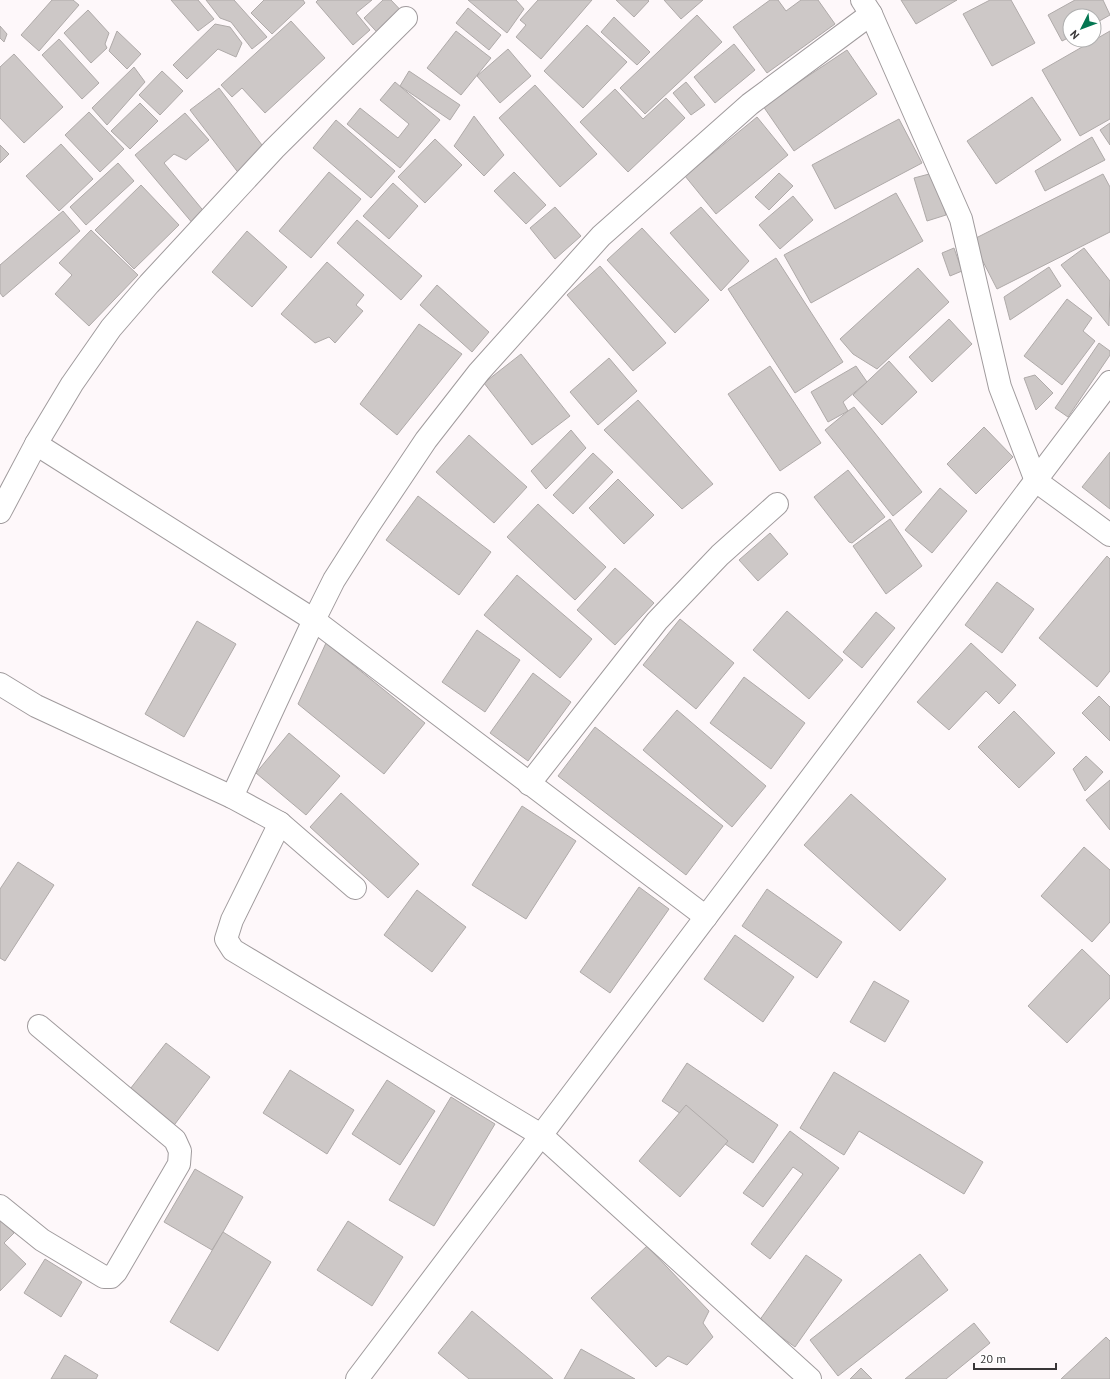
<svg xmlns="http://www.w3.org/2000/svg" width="1110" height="1379" font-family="'PT Sans',sans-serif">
<rect width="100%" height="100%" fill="#fef8fa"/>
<g fill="#cdc8c7" stroke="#afaaa9">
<path d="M52 0H73L79 5 39 51 21 35Z"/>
<path d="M171 0H198L214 19 198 31Z"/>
<path d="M206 0H234L267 37 252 49 231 22 220 18Z"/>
<path d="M264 0H303L305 3 272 34 251 13Z"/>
<path d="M318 0H372L356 13 370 30 353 45 316 2Z"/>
<path d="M383 0H391L408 18 384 40 364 18Z"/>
<path d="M468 0H516L524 9 507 33Z"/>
<path d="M538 0H592L541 59 516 37 526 25 520 20Z"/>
<path d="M616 0H648L649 1 634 17Z"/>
<path d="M664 0H703L681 19Z"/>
<path d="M770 0H778L786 11 801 0H818L835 24 767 73 733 27Z"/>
<path d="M901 0H957L916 24Z"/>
<path d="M990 0H1011L1035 43 992 66 963 14Z"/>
<path d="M1075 0H1103L1110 15 1094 24V16H1070V37L1062 41 1048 15Z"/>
<path d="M468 8 501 35 489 50 456 23Z"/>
<path d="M88 10 109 33 105 44 107 48 91 63 64 33Z"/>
<path d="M697 15 722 42 645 114 620 88Z"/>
<path d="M614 17 650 52 637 65 601 32Z"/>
<path d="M291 21 325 58 265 113 242 88 232 97 221 85Z"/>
<path d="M215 24 230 27 242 43 236 57 218 49 187 79 173 65Z"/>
<path d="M587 25 627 62 583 108 544 71Z"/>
<path d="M0 26 7 34 4 42 0 38Z"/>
<path d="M117 31 141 54 127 69 109 51Z"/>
<path d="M456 31 491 58 461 95 427 68Z"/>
<path d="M1110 31V119L1080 136 1042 70Z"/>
<path d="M59 39 99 83 82 99 42 55Z"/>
<path d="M734 44 755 70 715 103 694 77Z"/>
<path d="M508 49 531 76 500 103 477 76Z"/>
<path d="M847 50 877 94 794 151 763 106Z"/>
<path d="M14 54 63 107 24 143 0 118V67Z"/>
<path d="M134 67 145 82 107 125 92 108Z"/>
<path d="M162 71 183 91 160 115 139 95Z"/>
<path d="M409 71 460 105 450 120 400 86Z"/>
<path d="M395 82 440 120 400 168 347 124 360 108 398 138 409 124 380 100Z"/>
<path d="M686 82 705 105 691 115 673 93Z"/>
<path d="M535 85 597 154 560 187 499 118Z"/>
<path d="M219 88 268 153 240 175 190 110Z"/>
<path d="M615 89 643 119 666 98 685 118 628 172 580 122Z"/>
<path d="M1032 97 1061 140 996 184 967 141Z"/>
<path d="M140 103 158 121 130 149 111 131Z"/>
<path d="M89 112 124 149 100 172 65 135Z"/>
<path d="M185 113 209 140 186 160 174 154 164 163 206 214 194 225 135 155Z"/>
<path d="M474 116 504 155 484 176 454 146Z"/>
<path d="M757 117 788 155 716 214 685 176Z"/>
<path d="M899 119 922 163 835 209 812 165Z"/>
<path d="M336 120 395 171 371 198 313 148Z"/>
<path d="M1110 123V145L1100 130Z"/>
<path d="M1092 137 1105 160 1045 191 1035 171Z"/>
<path d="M435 139 462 165 425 203 398 177Z"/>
<path d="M61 144 93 179 59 211 26 176Z"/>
<path d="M0 145 9 154 0 163Z"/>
<path d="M118 163 134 181 86 225 70 207Z"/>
<path d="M329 172 361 199 311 258 279 231Z"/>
<path d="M514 172 546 205 526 224 494 191Z"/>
<path d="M779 173 793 186 769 210 755 197Z"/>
<path d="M933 173 946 215 927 221 914 178Z"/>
<path d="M1103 174 1110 187V232L997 289 972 240Z"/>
<path d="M393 183 418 206 389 239 363 216Z"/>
<path d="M141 185 179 225 134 269 95 230Z"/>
<path d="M896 193 923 241 811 303 784 255Z"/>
<path d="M793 196 813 220 780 249 759 225Z"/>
<path d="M555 207 581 236 555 259 530 228Z"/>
<path d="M701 207 749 261 721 291 670 233Z"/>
<path d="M63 211 80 231 3 297 0 293V265Z"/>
<path d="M357 220 422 276 401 300 337 243Z"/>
<path d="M642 228 709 300 675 333 607 260Z"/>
<path d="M91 230 138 275 89 326 55 294 72 275 59 263Z"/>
<path d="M247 231 287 267 252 307 212 272Z"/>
<path d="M954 248 962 271 950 276 942 253Z"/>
<path d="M1084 248 1110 281 1109 326 1061 265Z"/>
<path d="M776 258 843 362 795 393 728 289Z"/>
<path d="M327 262 364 295 356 305 363 311 335 343 329 337 315 343 281 314Z"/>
<path d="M600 266 666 343 633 371 567 295Z"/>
<path d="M1049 267 1061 286 1010 320 1004 297Z"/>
<path d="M918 268 949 302 877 369 853 354 840 339Z"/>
<path d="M437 285 489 332 472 352 420 305Z"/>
<path d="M1067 299 1092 318 1083 331 1095 341 1062 385 1024 356Z"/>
<path d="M949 319 972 344 932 382 909 357Z"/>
<path d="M419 324 462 354 397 435 360 404Z"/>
<path d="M1099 343 1110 351V355L1068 417 1055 408Z"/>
<path d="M521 354 570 416 532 445 484 383Z"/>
<path d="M609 358 637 391 598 425 570 392Z"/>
<path d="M889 361 917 392 882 425 853 395Z"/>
<path d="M770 366 821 443 780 471 728 394Z"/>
<path d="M856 366 867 382 843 402 848 411 828 422 811 392Z"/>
<path d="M1035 375 1053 393 1036 410 1024 378Z"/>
<path d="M638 400 713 484 682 509 604 430Z"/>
<path d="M854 407 922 492 893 516 825 430 848 411Z"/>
<path d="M984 427 1013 457 976 494 947 464Z"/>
<path d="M571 430 586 448 546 489 531 471Z"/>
<path d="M469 435 527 487 494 523 436 472Z"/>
<path d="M1110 452V509L1082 487Z"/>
<path d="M593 453 613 472 573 514 553 495Z"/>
<path d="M848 470 885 517 852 543 849 542 814 497Z"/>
<path d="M618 479 654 515 624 544 589 508Z"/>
<path d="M940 488 967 511 932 553 905 530Z"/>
<path d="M418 496 491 552 459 595 386 540Z"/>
<path d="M538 504 606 567 575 600 507 537Z"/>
<path d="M890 519 922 566 886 594 853 546Z"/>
<path d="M770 533 788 554 758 581 739 560Z"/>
<path d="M1107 556 1110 559V671L1097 687 1039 638Z"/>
<path d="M615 568 654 603 615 645 577 610Z"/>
<path d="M517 575 592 639 560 678 484 615Z"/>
<path d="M997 582 1034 609 1002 653 965 625Z"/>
<path d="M787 611 843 660 809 699 753 650Z"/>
<path d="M876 612 895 628 862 668 843 652Z"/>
<path d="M680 619 734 663 696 709 643 665Z"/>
<path d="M197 621 236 644 184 737 145 714Z"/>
<path d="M477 630 520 660 485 712 442 682Z"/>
<path d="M326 643 425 723 384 774 298 704Z"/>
<path d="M971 643 1016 685 999 704 986 691 949 730 917 702Z"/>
<path d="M533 673 571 702 528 761 490 733Z"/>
<path d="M744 677 805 723 771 769 710 723Z"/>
<path d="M1099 696 1110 707V741L1082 713Z"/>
<path d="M677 710 766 786 732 827 643 750Z"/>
<path d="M1014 711 1055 753 1019 788 978 747Z"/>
<path d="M595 727 723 826 686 875 558 776Z"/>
<path d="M289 733 340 776 306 815 256 773Z"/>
<path d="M1086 756 1103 772 1085 791 1073 769Z"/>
<path d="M1110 780V830L1086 800Z"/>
<path d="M341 793 419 864 388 898 310 827Z"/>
<path d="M851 794 946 879 900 931 804 845Z"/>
<path d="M522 806 576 841 526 919 472 885Z"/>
<path d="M1084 847 1110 870V922L1092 942 1041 896Z"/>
<path d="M18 862 54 885 5 961 0 958V889Z"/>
<path d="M639 887 669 909 610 993 580 972Z"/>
<path d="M767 889 842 942 817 978 742 926Z"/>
<path d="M417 890 466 927 432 972 384 935Z"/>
<path d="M735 935 794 977 763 1022 704 979Z"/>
<path d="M1082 949 1110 976V998L1067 1043 1028 1006Z"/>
<path d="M874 981 909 1001 885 1042 850 1022Z"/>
<path d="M166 1043 210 1077 172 1128 127 1093Z"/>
<path d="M687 1063 778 1125 753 1163 662 1101Z"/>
<path d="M290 1070 354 1110 327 1154 263 1113Z"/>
<path d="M834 1072 983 1162 964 1194 859 1131 844 1155 800 1128Z"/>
<path d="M387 1080 435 1111 400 1165 352 1134Z"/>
<path d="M451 1097 495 1124 434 1226 389 1200Z"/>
<path d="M686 1105 728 1141 680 1197 639 1161Z"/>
<path d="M790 1131 839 1168 770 1259 751 1244 803 1174 793 1167 763 1207 743 1193Z"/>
<path d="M195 1169 243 1197 223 1232 212 1250 164 1222Z"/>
<path d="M0 1218 14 1233 4 1243 26 1264 0 1291Z"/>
<path d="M348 1221 403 1257 372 1306 317 1270Z"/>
<path d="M223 1232 271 1262 218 1351 170 1322Z"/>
<path d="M647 1246 709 1311 703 1323 713 1337 687 1365 668 1356 656 1367 591 1298Z"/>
<path d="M920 1254 948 1290 838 1376 810 1340Z"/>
<path d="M806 1255 842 1280 795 1347 759 1321Z"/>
<path d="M45 1259 82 1282 61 1317 24 1293Z"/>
<path d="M472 1311 553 1379H469L438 1353Z"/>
<path d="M974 1323 990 1343 946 1379H905Z"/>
<path d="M1106 1337 1110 1341V1379H1061Z"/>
<path d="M581 1349 635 1379H564Z"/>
<path d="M65 1355 98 1375 96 1379H51Z"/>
<path d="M861 1368 872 1379H850Z"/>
</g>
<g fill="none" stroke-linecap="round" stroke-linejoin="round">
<g stroke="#a09b9d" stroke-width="24">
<g id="street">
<path d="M862 0 871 14 961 219 1000 387 1036 481 1110 535"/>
<path d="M36 444 314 620 706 917"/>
<path d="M0 512 36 444 72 384 111 328 149 284 274 149 406 18"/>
<path d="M0 684 36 706 232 797 280 823 355 888"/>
<path d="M529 784 657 621 720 555 777 504"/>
<path d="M232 797 314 620 334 580 369 525 426 440 479 372 601 236 750 104 871 14"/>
<path d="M280 823 232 920 226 939 233 950 541 1135 810 1379"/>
<path d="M0 1206 42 1240 104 1277H111L116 1272 179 1164 180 1151 175 1140 39 1026"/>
<path d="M357 1379 1110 382"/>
</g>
</g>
<use href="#street" stroke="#fff" stroke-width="22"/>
</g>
<g transform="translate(1082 28) rotate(228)"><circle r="19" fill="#ffffff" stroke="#afafaf"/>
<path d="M0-3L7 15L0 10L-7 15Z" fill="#047752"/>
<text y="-6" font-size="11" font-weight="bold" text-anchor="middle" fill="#383637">N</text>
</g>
<path d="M974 1363v6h82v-6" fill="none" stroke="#383637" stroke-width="2"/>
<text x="980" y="1363" font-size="12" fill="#383637" stroke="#ffffff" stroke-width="3" paint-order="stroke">20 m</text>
</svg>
